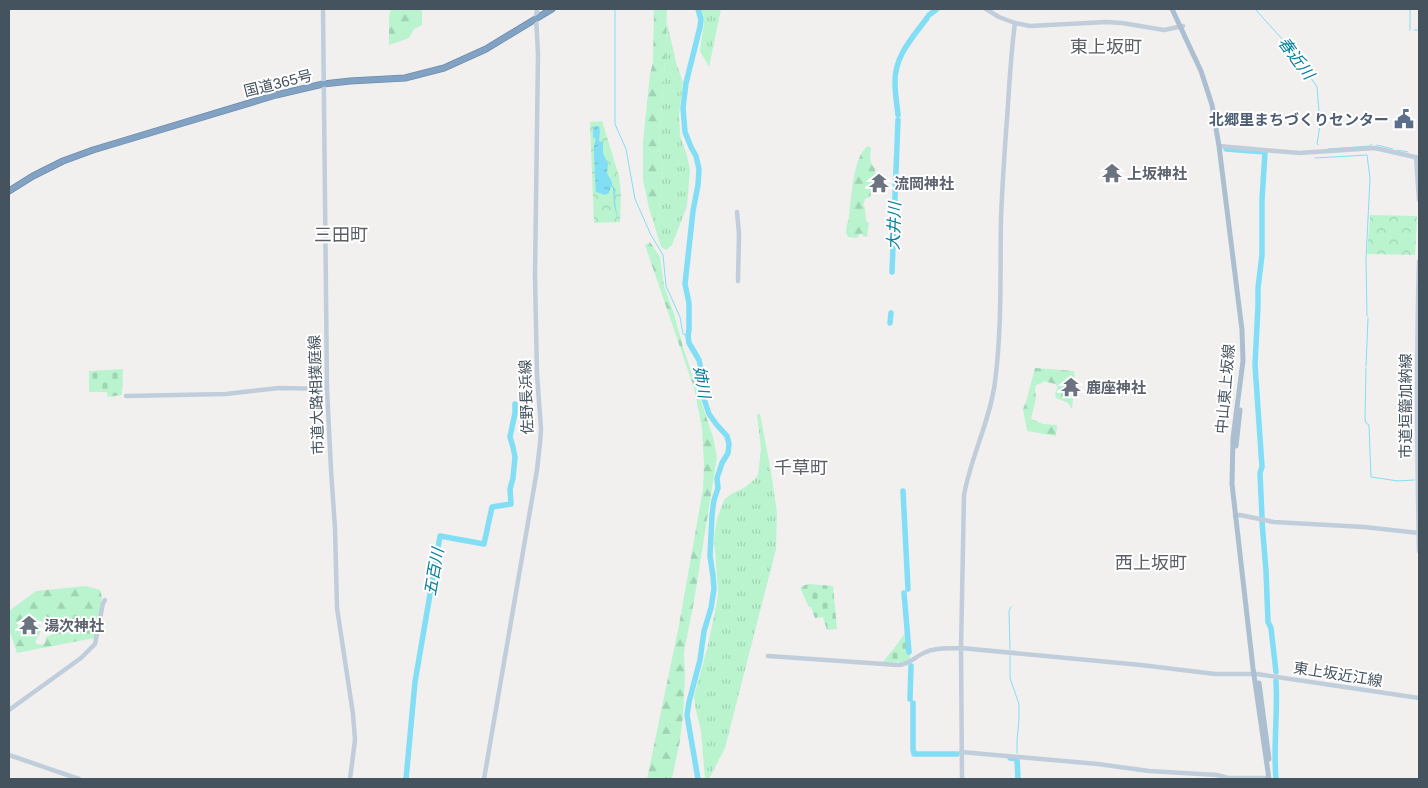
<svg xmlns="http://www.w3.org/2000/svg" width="1428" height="788" viewBox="0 0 1428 788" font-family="Helvetica,'Noto Sans JP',sans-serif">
<defs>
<pattern id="grass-tufts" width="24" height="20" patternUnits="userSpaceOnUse" patternTransform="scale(1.25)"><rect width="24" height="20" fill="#b9f4cf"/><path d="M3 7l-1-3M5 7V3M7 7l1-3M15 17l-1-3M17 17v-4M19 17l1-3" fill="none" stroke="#a0d3b4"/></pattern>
<pattern id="forest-firs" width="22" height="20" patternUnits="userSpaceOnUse" patternTransform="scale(1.25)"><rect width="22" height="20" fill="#b9f4cf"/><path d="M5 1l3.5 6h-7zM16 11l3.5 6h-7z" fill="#a0d3b4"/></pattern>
<pattern id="cemetery-stones" width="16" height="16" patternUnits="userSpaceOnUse" patternTransform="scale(1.25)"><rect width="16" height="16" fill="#b9f4cf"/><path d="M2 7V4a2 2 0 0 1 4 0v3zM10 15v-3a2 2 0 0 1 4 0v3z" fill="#a0d3b4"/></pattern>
<pattern id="park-crowns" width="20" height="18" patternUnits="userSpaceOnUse" patternTransform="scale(1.25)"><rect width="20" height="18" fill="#b9f4cf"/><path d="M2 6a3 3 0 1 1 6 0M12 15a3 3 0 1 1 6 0" fill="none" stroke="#a0d3b4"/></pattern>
<pattern id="water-ripples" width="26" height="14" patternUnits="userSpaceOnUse" patternTransform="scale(1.25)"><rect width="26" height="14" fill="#82def5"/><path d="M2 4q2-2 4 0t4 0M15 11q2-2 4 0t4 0" fill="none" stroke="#6cb7ca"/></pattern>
</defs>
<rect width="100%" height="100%" fill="#f2efef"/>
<!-- grass -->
<g fill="url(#grass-tufts)">
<polygon points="701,9 721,9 709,67 700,51 704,22"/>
<polygon points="667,23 677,66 683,82 679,115 680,135 687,156 690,170 687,206 672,245 666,250 661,247 649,208 658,219 663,171 659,146 666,46"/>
<polygon points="757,414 760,414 771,472 777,512 776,549 725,748 709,779 705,779 701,731 695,706 694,696 707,649 717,602 718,591 714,538 717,519 724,500 731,494 744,488 755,479 758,475 761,449"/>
</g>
<!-- forest -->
<g fill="url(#forest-firs)" fill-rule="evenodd">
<polygon points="391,9 422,9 422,25 414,29 409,38 389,45 389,16"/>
<polygon points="654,9 667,9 666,46 659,146 663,171 658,220 649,208 643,180 643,141 650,74 653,62"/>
<path d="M 868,146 L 871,148 C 870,157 869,162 875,169 L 876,182 L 870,197 L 865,199 L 863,205 L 865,208 L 866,221 L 869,223 L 867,237 L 863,236 L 861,233 L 857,238 L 848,237 C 847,234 846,234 846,230 C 846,226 848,222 849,218 C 851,201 853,155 868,146 Z"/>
<polygon points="650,242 660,257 664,286 674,314 683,347 713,437 717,457 694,601 684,652 685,678 683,715 680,740 672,779 647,779 679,625 703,489 704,464 702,428 694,388 645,245"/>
<polygon points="1035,368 1074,371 1075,380 1066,381 1066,390 1074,392 1072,408 1071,408 1068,403 1056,398 1055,394 1058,387 1055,384 1043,381 1042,383 1036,385 1035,390 1036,398 1031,419 1043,424 1057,425 1056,436 1027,431 1023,409 1026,402"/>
<path d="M 86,586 L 100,590 L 102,597 L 94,638 L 17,653 L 9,629 L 9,611 L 36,591 ZM 33,619 L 48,623 L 53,630 L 51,635 L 46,637 L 45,643 L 41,645 L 37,644 L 35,642 L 41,631 L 40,625 L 19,630 L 18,623 Z"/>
</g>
<!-- cemetery -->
<g fill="url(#cemetery-stones)">
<polygon points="123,369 122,395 108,397 107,392 89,392 89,371"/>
<polygon points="809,584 833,586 837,629 827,630 823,617 815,618 811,607 809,607 800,588 805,585"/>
<path d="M 905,633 L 906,633 C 907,641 909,649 910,657 L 908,661 L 902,662 L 883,662 L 898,643 Z"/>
</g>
<!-- park -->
<g fill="url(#park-crowns)">
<polygon points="602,121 619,176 621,194 620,222 594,223 590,122"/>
<polygon points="1370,215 1417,216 1415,255 1367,254"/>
</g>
<!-- water -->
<path fill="url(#water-ripples)" d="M 595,126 L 599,126 L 600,131 L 599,141 L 603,142 L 603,153 L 608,164 L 607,173 L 612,182 L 612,185 L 616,190 C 613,196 617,213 618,221 L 614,205 L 613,188 L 611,186 L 609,193 L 605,195 L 596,192 C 595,187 596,184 595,179 C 595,170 594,160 594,151 C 593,146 595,143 596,139 L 593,137 L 593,130 Z"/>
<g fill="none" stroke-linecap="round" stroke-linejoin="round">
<!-- stream -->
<g stroke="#82def5" stroke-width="1">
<polyline points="615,9 615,124 626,149 635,199 651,235 663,255 666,286 680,317 683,334 688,336"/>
<polyline points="1255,9 1293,51 1317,87 1320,125 1317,144 1318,145"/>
<polyline points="1410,9 1410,30"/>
<polyline points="1414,30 1419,30"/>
<polyline points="1377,145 1393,149"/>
<polyline points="1328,149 1370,146 1372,144"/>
<polyline points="1397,150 1408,152"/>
<polyline points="1315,158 1367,155 1370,178 1366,259 1367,316"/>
<polyline points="1366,366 1368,318"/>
<polyline points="1366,368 1365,419 1366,423 1369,425 1371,477 1398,481 1414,480"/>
<polyline points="1010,649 1009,611 1011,607"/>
<polyline points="1010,656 1010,678 1019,704 1019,720 1017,740 1017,753"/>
</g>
<!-- river -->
<g stroke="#82def5" stroke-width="5.5">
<polyline points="929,15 937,9"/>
<path d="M 898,115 C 897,104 895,94 895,83 C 894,57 912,38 927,18"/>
<polyline points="1226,149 1265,152 1262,200 1262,255 1258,288 1258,303"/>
<polyline points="892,272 898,120"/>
<polyline points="1258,306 1255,365 1262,467 1260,473 1262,517"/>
<polyline points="890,323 891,313"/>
<polyline points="903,491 908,589"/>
<polyline points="1262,522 1266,571 1268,622 1271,628 1276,672"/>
<polyline points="904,593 909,652"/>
<path d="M 1276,681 C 1278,714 1273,746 1276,779"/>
<polyline points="910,699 911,666"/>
<polyline points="913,703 913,750 914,752"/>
<polyline points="914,754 957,754"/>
<polyline points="1010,758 1017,759 1018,779"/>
<polyline points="406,779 415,682 440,536 484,544 492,507 511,504 510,489 513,478 515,457 513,447 510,437 515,413 515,404"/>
<polyline points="698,779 687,715 689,702 700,660 704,631 711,608 714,589 713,576 710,556 712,515 714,500 718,488 717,478 722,463 728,453 729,444 727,436 717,425 709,414 702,393 702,373 699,360 689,343 688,336 689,329 689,303 685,284 693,211 698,185 699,169 696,156 691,147 685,132 683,108 686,83 700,27 701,20 698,9"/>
</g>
<defs>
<polyline id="highway" points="9,191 33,176 63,161 93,150 276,95 323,84 350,81 405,78 444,68 486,49 552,9"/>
</defs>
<!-- highway casing -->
<use href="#highway" stroke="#6d8daf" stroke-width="7"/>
<!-- secondary -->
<g stroke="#c0cdda" stroke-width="4.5">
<polyline points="323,9 327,389 331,470 335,528 337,608 353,714 355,740 350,779"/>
<polyline points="986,9 999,17 1015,23 1030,26 1106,22 1122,23 1164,30 1183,26"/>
<polyline points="1219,146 1299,153 1375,148 1419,158"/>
<polyline points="1416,157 1419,200"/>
<polyline points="737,212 739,234 738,281"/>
<path d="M 1419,261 C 1416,358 1417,454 1419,551"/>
<polyline points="126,396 226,394 279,388 327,389"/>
<polyline points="1235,516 1240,515 1274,522 1364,527 1419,533"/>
<path d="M 768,656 L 898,665 C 911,664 915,656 926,652 C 937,647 950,649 961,648 L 1141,665 L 1215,674 L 1257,674 L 1419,698"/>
<polyline points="9,710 81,658 95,644 103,603 105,600"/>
<polyline points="961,752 1098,764 1149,771 1217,775 1228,778 1269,778"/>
<polyline points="9,755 79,779"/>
<polyline points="484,779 537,470 540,443 541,429 537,374 535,276 538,54 536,17 537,9"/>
<path d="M 962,779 L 961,648 L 964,495 C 971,456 990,421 995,382 C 1002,328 1000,274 1001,219 C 1002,190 1004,161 1006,132 C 1009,96 1010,59 1015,23"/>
</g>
<!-- primary -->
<g stroke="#acbfd1" stroke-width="5">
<polyline points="1172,9 1201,71 1212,105 1219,146 1242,330 1243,361 1233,438 1232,484 1253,668 1269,779"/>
<polyline points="1236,446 1240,410"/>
<polyline points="1259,683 1269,759"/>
</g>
<!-- highway -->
<use href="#highway" stroke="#82a2c3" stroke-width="5.5"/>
</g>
<!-- icons -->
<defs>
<symbol id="civic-bare" viewBox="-9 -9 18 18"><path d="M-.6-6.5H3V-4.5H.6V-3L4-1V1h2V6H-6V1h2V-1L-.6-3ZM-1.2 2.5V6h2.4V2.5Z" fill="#5c6f8a" stroke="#fff" stroke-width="2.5" paint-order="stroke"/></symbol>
<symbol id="temple-bare" viewBox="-9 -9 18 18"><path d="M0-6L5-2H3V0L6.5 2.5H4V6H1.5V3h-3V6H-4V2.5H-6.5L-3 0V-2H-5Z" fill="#6b7280" stroke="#fff" stroke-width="2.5" paint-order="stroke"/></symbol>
</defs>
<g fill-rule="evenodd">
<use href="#civic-bare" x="1390" y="105" width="28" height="28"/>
<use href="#temple-bare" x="1098" y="159" width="28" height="28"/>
<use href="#temple-bare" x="865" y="169" width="28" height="28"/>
<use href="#temple-bare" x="1057" y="373" width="28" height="28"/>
<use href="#temple-bare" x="15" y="611" width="28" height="28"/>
</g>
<g text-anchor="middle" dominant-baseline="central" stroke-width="4" stroke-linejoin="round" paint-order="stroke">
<!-- street labels -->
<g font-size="15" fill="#45535f" stroke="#fff">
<text transform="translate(278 83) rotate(-14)">国道365号</text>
<text transform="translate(1225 389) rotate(-85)">中山東上坂線</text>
<text transform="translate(316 395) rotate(-92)">市道大路相撲庭線</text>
<text transform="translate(526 397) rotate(-92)">佐野長浜線</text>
<text transform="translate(1405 406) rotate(-90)">市道垣籠加納線</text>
<text transform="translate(1338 674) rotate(9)">東上坂近江線</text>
</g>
<!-- service labels -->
<g font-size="15" font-weight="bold" fill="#4e5e75" stroke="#fff" text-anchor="end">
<text x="1389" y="119">北郷里まちづくりセンター</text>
</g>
<!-- worship labels -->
<g font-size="15" font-weight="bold" fill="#5b616d" stroke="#fff" text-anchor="start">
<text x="1127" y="173">上坂神社</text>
<text x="894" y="183">流岡神社</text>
<text x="1086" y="387">鹿座神社</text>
<text x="44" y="625">湯次神社</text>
</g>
<!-- water labels -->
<g font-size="16" font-style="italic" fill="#037f9e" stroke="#fff">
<text transform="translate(1296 58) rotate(53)">春近川</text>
<text transform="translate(894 226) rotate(-88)">大井川</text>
<text transform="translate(702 382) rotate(80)">姉川</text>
<text transform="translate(434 572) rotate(-80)">五百川</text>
</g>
<!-- quarter labels -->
<g font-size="18" fill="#5b5f65" stroke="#fff">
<text x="1106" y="47">東上坂町</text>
<text x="341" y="235">三田町</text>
<text x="801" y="468">千草町</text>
<text x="1151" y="563">西上坂町</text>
</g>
</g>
<!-- border -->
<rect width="1428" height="788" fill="none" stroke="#45535f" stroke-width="20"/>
</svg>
